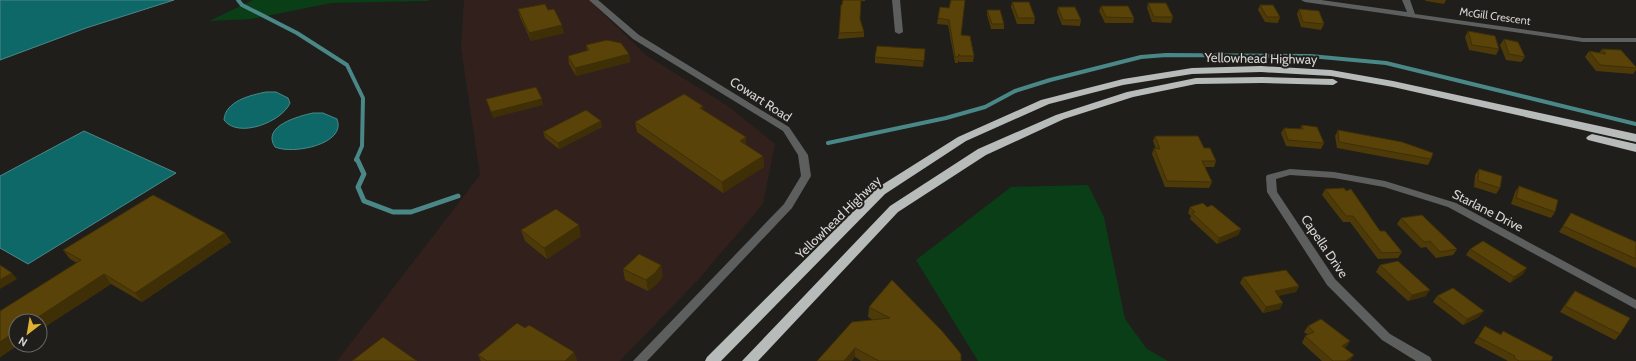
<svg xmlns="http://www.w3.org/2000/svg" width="1636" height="361" viewBox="0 0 1636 361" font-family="Cabin,sans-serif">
<rect width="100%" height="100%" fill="#1f1e1b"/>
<!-- commercial -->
<polygon fill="#32201c" points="464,0 589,0 646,55 728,106 775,144 763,204 697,281 620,361 337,361 480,175 461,48"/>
<!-- green -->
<g fill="#0a3e16">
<polygon points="253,0 429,0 428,1 331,3 251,19 209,21"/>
<polygon points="1088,185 1104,217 1125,319 1147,349 1168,361 978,361 916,260 1011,187"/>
</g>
<!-- water -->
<g fill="#0f6868" stroke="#4a8888">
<polygon points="0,0 174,0 86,28 0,60"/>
<path d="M 266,92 L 276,92 L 288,98 L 290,103 C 282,122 238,139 224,120 C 225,101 251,95 266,92 Z"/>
<path d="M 313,113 L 323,113 L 337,119 C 347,144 293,155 275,147 C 261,126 299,116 313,113 Z"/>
<polygon points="84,131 176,173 28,264 0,248 0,176"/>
</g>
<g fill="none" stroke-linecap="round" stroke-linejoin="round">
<!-- stream-far1 -->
<g stroke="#4a8888" stroke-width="4">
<polyline points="238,0 242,5 297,33 347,65 363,98 362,146 356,160"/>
<polyline points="828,143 946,118 985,107 1015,91 1050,80 1141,57 1166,55 1310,56 1386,63 1636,124"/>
</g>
<!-- stream -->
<polyline stroke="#4a8888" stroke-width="5" points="357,159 364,174 358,187 364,201 393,212 411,212 458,196"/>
<!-- minor -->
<g fill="#5d5f5e" fill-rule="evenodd">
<polygon points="589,0 598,0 639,35 789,127 808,155 811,176 792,208 647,361 633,361 784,204 801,176 798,155 783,131 633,39"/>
<polygon points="892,0 900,0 903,32 899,34 895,32"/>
<polygon points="1301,0 1321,0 1407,12 1402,0 1410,0 1415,14 1583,38 1636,38 1636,42 1583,42 1305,2"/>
<polygon points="1290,169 1334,172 1385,181 1456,203 1636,300 1636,309 1448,207 1384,187 1334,178 1290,175 1276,179 1277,192 1335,279 1390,334 1430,357 1432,361 1416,361 1382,340 1327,285 1267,192 1266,177 1267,175"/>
</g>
<!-- highway -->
<g fill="#b7bbba" fill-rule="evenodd">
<polygon points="1261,66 1331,70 1393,81 1636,134 1636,142 1393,87 1331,76 1261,72 1192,74 1123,85 1049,104 966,141 885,194 721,361 705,361 707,357 877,188 958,137 1041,100 1123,79 1192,68"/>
<polygon points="1262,77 1333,79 1338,82 1333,85 1262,83 1196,84 1133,97 1064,119 986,155 898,212 758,361 742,361 890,206 978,149 1056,115 1127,92 1196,78"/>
<polygon points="1592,134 1636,144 1636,152 1588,140 1586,138 1588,136"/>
</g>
</g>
<!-- wall -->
<g fill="#4d3a08">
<polygon points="843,0 865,0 865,1 861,1 860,19 864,32 864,37 838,39 839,33"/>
<polygon points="1425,0 1446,0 1444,4 1426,1"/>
<polygon points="1012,2 1035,18 1034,24 1017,24 1011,7"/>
<polygon points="1148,3 1173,17 1171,23 1152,22 1147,8"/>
<polygon points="1260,5 1280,17 1278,23 1265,22 1258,10"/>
<polygon points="1101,6 1134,18 1133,23 1105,23 1099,11"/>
<polygon points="940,7 961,35 974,56 973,62 959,62 958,60 958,63 955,63 948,25 937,24"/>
<polygon points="1058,7 1081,20 1080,26 1062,25 1057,12"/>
<polygon points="518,9 548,10 564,33 531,41 520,17"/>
<polygon points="1299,9 1324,24 1321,30 1301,27 1297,14"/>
<polygon points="987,10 1004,24 1004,29 991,29 987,15"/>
<polygon points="1468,31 1499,49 1496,55 1469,50 1465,37"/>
<polygon points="1504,39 1525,57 1521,62 1506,60 1500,45"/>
<polygon points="586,45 629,54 630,62 576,76 569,64 568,56 587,51"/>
<polygon points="925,49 923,67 875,63 875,57"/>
<polygon points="1602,49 1636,67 1636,70 1633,74 1596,71 1585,57 1589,51 1599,53"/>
<polygon points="704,111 746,145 763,156 764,167 723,193 637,132 635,122"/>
<polygon points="1302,125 1324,143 1321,149 1286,146 1281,133 1284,128 1300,129"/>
<polygon points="602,127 559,149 545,138 543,132"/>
<polygon points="1338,130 1431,159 1428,165 1337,148 1335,136"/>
<polygon points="1155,136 1204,148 1216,161 1214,167 1205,167 1212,182 1209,188 1165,187 1152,154 1154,148 1156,149 1153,141"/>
<polygon points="1479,169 1500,188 1496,194 1474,187 1475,175"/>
<polygon points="1519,186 1555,212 1551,218 1511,204 1515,192"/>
<polygon points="1325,189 1346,191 1380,231 1402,252 1398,258 1378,259 1350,222 1343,222 1322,195"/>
<polygon points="1190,207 1207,207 1241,229 1238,235 1217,244 1190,219 1191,216 1188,213"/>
<polygon points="1571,213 1636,242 1636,268 1559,232"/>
<polygon points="1401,218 1457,249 1453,255 1436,258 1426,247 1421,248 1397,224"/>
<polygon points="521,230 581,236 547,259 525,241"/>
<polygon points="225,233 231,242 142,302 111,284 40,330 40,321 16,345 18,345 0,357 0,311 77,263 70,259 63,250"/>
<polygon points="1470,249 1523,274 1510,283 1466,255"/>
<polygon points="1380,265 1426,296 1408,301 1376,272"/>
<polygon points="623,269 663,276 657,284 648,291 625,280"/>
<polygon points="1243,277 1299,286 1296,292 1278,296 1280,309 1263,313 1240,283"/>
<polygon points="892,280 961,361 861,361 855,357 817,361 873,320 868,317 869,307"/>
<polygon points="1575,291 1620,334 1615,340 1560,312 1570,297"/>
<polygon points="1437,296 1479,317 1463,325 1433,302"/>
<polygon points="1308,326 1350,341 1346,347 1344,348 1350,361 1322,361 1302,343 1305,336 1308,335 1304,332"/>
<polygon points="1485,326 1501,334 1503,331 1551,361 1508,361 1474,343"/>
<polygon points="525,328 574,352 577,361 481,361 478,355"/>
</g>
<!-- shaded-wall -->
<g fill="#3e2f06">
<polygon points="562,25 564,33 531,41 529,33"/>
<polygon points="629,54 630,62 576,76 575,68"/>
<polygon points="542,99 543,105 493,118 491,112"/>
<polygon points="703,106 704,116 700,108"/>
<polygon points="601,121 602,127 559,149 558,143"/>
<polygon points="746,137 746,148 740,141"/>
<polygon points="763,156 764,167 723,193 722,182"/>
<polygon points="579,225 581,236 547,259 544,248"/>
<polygon points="1241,229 1238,235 1217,244 1219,238"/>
<polygon points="225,233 231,242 142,302 135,293"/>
<polygon points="661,265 663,276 657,284 648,291 646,280"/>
<polygon points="1527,268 1523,274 1510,283 1514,277"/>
<polygon points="12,273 17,279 0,289 0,280"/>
<polygon points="104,274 111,284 40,330 40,321 32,321"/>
<polygon points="1299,286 1296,292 1272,297 1275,291"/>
<polygon points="1430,290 1426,296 1408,301 1412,295"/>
<polygon points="1283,303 1280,309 1263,313 1266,307"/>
<polygon points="1484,311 1479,317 1463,325 1467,319"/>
<polygon points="16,331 16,345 18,345 0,357 0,342"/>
<polygon points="1350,341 1346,347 1338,352 1342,346"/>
<polygon points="855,348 855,357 852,361 844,361"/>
<polygon points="574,352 577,361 565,361"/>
<polygon points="1354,355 1350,361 1346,361"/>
</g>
<!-- building -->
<g fill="#594309" stroke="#3e2f06">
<polygon points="843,0 861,0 860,19 864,32 839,33 841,5 842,5"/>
<polygon points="951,0 965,0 961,35 970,36 974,56 960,56 959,54 958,57 955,57 949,20 938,18 940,7 949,8"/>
<polygon points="1012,2 1029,2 1035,18 1018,18"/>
<polygon points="1148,3 1166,3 1173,17 1154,17"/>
<polygon points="545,4 548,10 554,9 562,25 529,33 518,9"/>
<polygon points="1260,5 1273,5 1280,17 1267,17"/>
<polygon points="1101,6 1128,6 1134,18 1106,17"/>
<polygon points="1058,7 1075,7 1081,20 1063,20"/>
<polygon points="1299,9 1319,11 1324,24 1303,22"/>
<polygon points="987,10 1000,10 1004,24 992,24"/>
<polygon points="1468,31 1495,36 1499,49 1472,45"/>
<polygon points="1504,39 1518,42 1525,57 1509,54"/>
<polygon points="607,40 621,43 629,54 575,68 568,56 589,50 586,45"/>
<polygon points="877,46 925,49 924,61 875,57"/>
<polygon points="1602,49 1621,50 1636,67 1636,68 1600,65 1589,51 1606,54"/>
<polygon points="536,87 542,99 491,112 486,99"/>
<polygon points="684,94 703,106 700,108 746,137 740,141 763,156 722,182 635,122"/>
<polygon points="586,110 601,121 558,143 543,132"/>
<polygon points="1302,125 1317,127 1324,143 1288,140 1284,128 1303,129"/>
<polygon points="1338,130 1402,142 1433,153 1431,159 1339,142"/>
<polygon points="1155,136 1198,136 1204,148 1210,148 1216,161 1202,161 1212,182 1167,181 1154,148 1160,149"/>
<polygon points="1479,169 1502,176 1500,188 1478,181"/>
<polygon points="1519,186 1558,200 1555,212 1516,198"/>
<polygon points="1344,188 1346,191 1351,189 1380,231 1385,231 1402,252 1382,253 1353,216 1346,216 1325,189"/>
<polygon points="153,195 225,233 135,293 104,274 32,321 16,321 16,331 0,342 0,311 81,260 63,250"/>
<polygon points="1203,203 1207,207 1212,205 1241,229 1219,238 1192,213 1195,212 1190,207"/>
<polygon points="556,209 579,225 544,248 521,230"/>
<polygon points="1571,213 1636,242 1636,259 1563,226"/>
<polygon points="1422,215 1457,249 1440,252 1430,241 1424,242 1401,218"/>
<polygon points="1483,241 1527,268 1514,277 1470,249"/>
<polygon points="639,254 661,265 655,273 646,280 623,269"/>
<polygon points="1398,261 1430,290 1412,295 1380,265"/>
<polygon points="0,265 12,273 0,280"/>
<polygon points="1286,270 1299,286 1275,291 1283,303 1266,307 1243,277"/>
<polygon points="892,280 942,331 961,354 961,361 879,361 855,348 844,361 817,361 852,322 890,318 869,307"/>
<polygon points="1453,288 1484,311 1467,319 1437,296"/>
<polygon points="1575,291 1630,318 1620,334 1565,306"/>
<polygon points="1321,319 1350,341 1342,346 1354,355 1346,361 1333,361 1305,336 1314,332 1308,326"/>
<polygon points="517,323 525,328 529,325 574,352 565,361 487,361 478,355"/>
<polygon points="1485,326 1501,335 1503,331 1553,357 1551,361 1519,361 1514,358 1515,356 1478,337"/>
<polygon points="383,337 417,361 352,361"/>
</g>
<g text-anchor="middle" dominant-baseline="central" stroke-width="4" stroke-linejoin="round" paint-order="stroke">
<!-- far-street labels -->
<g font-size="11" fill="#d5d4d3" stroke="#1f1e1b">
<text transform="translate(1495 16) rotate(8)">McGill Crescent</text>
</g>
<!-- street labels -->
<g font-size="13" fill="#d5d4d3" stroke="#1f1e1b">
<text transform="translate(1261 58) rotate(1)">Yellowhead Highway</text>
<text transform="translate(761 99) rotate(33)">Cowart Road</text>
<text transform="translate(1488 210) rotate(27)">Starlane Drive</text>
<text transform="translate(838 217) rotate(-44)">Yellowhead Highway</text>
<text transform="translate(1325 246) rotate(56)">Capella Drive</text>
</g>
</g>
<!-- north arrow -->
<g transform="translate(28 333) rotate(211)"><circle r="19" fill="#1f1e1b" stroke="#686765"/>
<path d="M0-3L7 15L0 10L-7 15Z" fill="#e0b034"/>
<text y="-6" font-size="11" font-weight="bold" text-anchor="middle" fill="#d5d4d3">N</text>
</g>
</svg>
